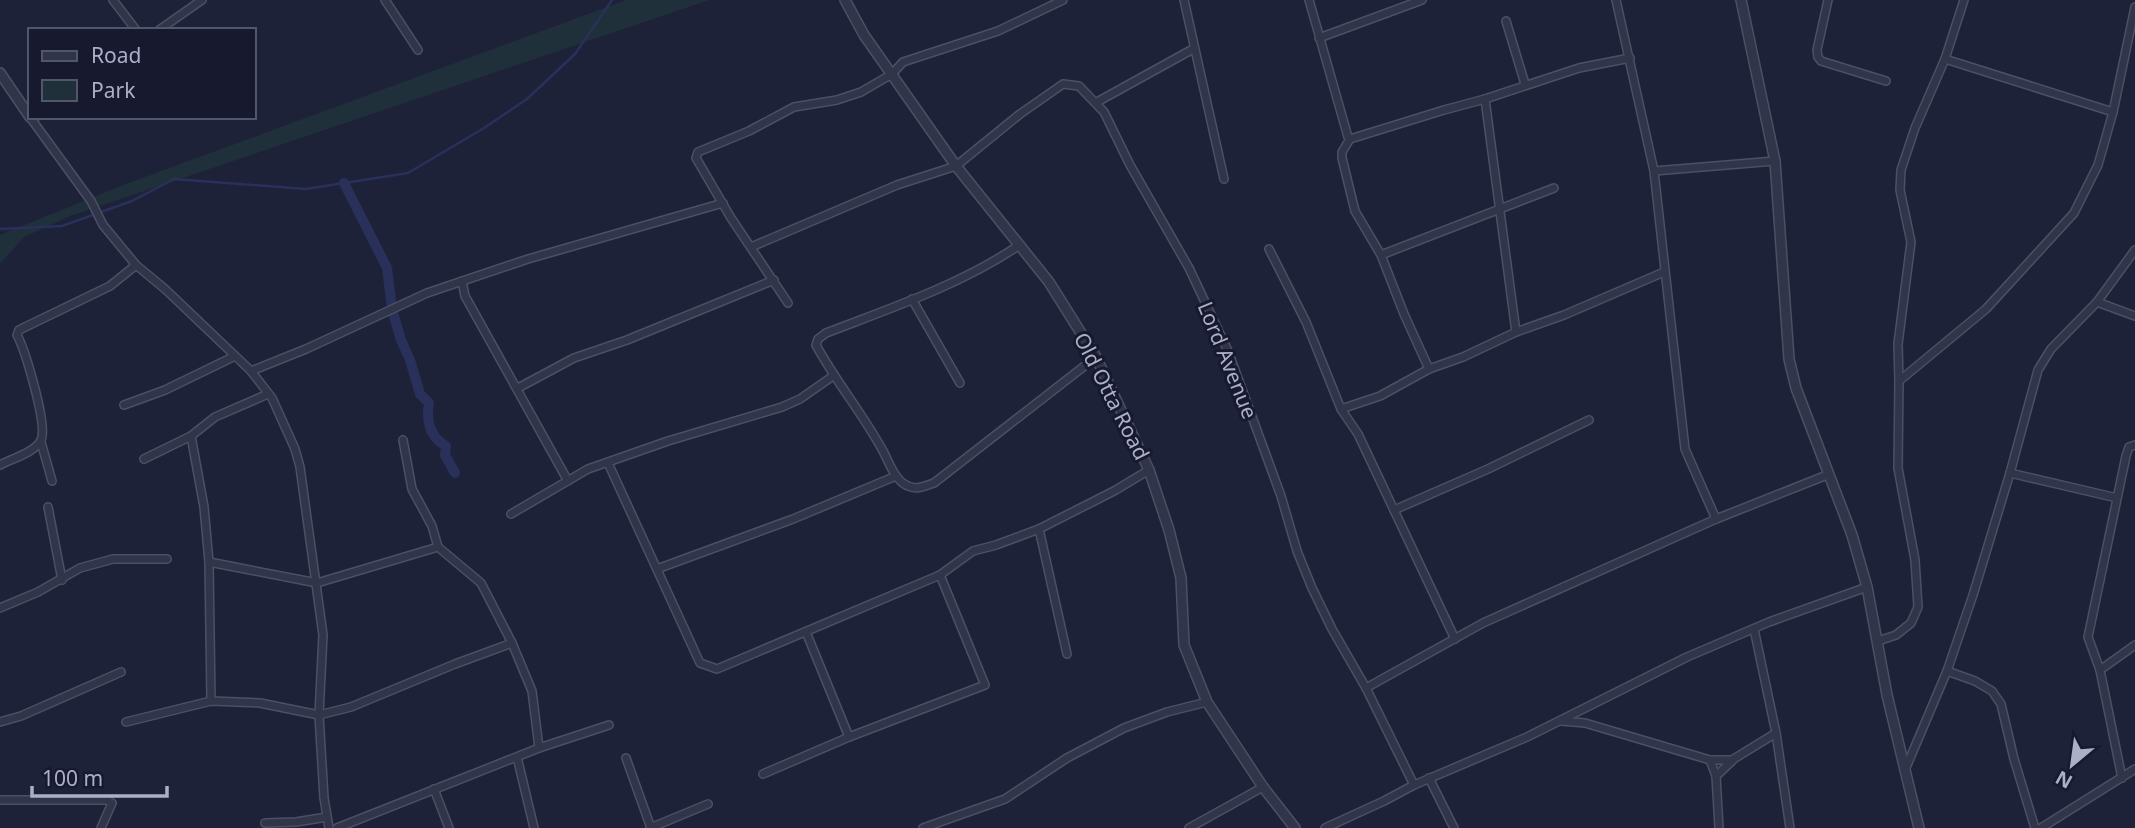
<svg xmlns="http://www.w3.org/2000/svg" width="2135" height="828" viewBox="0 0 2135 828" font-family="'Noto Sans',sans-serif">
<rect width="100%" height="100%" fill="#1e2239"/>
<!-- green -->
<polygon fill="#20303a" points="626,0 709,0 70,216 24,237 0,264 0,235 126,184"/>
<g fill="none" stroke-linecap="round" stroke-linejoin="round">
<!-- stream -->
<polyline stroke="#29305a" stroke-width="2.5" points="0,229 62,226 132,201 174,179 306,189 408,173 484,128 527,99 575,54 612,0"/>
<!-- canal -->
<path stroke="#29305a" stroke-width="10" d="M 344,183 L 387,268 L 392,309 L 401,340 L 410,360 L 420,394 L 429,403 C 426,421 430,437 446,446 L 445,455 L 455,473"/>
<defs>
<g id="minor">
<polyline points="113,0 136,30"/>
<polyline points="385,0 418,50"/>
<polyline points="1184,0 1224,179"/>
<polyline points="1309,0 1348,137 1350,139 1342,152 1342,158 1355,211 1381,255 1404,314 1429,369"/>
<polyline points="1616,0 1654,171 1685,449 1716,519"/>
<polyline points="1828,0 1817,50 1818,57 1821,61 1886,81"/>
<polyline points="1506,21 1525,84"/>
<polyline points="159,30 202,0"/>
<polyline points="1319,38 1422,0"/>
<polyline points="1945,59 1964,0"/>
<polyline points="1485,99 1516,332"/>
<polyline points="1097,102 1193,49"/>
<polyline points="36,117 32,120 91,201 103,225 136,265 165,289 251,371 272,398 295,449 300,467 323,635 319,715 324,798 329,828"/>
<polyline points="1350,139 1444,110 1485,99 1579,68 1630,58"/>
<polyline points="1654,171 1775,161"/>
<path d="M 1018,246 C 960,285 891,308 826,333 L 818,339 L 816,345 C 836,382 863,414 883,451 C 889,462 895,481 908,486 C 917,490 925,486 934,483 L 1096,357"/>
<polyline points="751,247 897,185 956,166 1020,114 1063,84 1079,86 1104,112 1130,165 1189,268 1228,351 1281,496 1297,551 1312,588 1332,629 1366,688 1414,785"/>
<polyline points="1269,249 1306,322 1341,409 1358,434 1455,639"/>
<polyline points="1381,255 1554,188"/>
<polyline points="462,281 465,296 568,481"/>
<polyline points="912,299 960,383"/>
<polyline points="2097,302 2135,316"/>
<polyline points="788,303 731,218 696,158 698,152 749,131 794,107 837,100 861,92 892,74 903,62 998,31 1063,0"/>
<polyline points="251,371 306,349 427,293 528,259 723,203"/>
<polyline points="1899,381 1986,309 2074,213 2098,165 2113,112 2135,7"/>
<polyline points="518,388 574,358 627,340 774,280"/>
<polyline points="124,405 165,390 233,357"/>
<polyline points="1341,409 1380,396 1429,369 1463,357 1516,332 1564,315 1664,272"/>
<polyline points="191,436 204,507 209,562 211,701"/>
<polyline points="403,440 412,489 432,526 438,547 481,583 512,643"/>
<polyline points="41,442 52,481"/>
<polyline points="144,459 191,436 215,417 268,394"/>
<polyline points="608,463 700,663 717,669 940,575 973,551 996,545 1039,529 1114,491 1149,470"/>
<path d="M 0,465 C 11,459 36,452 41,440 C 48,425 25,350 17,335 L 19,330 L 110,286 L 136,265"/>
<polyline points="2010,473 2117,498"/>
<polyline points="48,507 62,580"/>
<polyline points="1394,510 1488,469 1589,420"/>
<polyline points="511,514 588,469 668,441 782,407 800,399 833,376"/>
<polyline points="1039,529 1067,654"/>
<polyline points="209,562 317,583 438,547"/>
<polyline points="657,569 793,519 896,476"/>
<polyline points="0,608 38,592 80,568 113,559 167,559"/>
<polyline points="1754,629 1776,733 1790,828"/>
<polyline points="806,632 849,737"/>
<polyline points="1878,641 1896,635 1911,623 1918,607 1915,560 1898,468 1899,381 1898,344 1911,242 1900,190 1901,170 1915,128 1945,59 2113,112"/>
<polyline points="2100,670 2135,645"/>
<polyline points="1947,671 1975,681 1992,691 2001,704 2014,759 2035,828"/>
<polyline points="1366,688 1483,623 1716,519 1827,475"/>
<polyline points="1561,721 1585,723 1710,760 1716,776 1719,828"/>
<polyline points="0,722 21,716 121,672"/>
<polyline points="126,722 211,701 260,703 319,715 351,707 455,664 512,643 532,691 539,748"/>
<polyline points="517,757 534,828"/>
<polyline points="626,758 651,828"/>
<polyline points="1710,760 1732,760 1776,733"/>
<polyline points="1905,770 1947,671 1973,595 2010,473 2038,370 2051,349 2097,302 2135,250"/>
<polyline points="763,774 849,737 985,685 940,575"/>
<polyline points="1716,776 1732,761"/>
<polyline points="1429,778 1454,828"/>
<polyline points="2122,778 2100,670 2088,637 2126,456 2129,447 2135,445"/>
<polyline points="434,789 449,828"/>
<polyline points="0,800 107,800 112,803 101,828"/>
<polyline points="265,823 296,822 327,817"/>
<polyline points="337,828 539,748 609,725"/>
<polyline points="650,828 708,804"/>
<polyline points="923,828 1005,799 1067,758 1124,728 1167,712 1207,702"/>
<polyline points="1189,828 1263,787"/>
<polyline points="1325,828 1384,801 1414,785 1527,737 1687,657 1769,622 1867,587"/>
<polyline points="2041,828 2135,769"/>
</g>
<g id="tertiary">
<polyline points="845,0 864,35 956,166 1049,282 1096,357 1149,470 1169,530 1181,578 1184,645 1207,702 1263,787 1295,828"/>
<polyline points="1741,0 1775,161 1789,359 1796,388 1852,535 1867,587 1887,695 1919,828"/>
<polyline points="0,73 30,117"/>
</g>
</defs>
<!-- minor casing -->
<use href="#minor" stroke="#4c4f65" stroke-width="10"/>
<!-- tertiary casing -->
<use href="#tertiary" stroke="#4c4f65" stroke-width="12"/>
<!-- minor -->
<use href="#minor" stroke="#313549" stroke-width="7"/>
<!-- tertiary -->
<use href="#tertiary" stroke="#313549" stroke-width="9"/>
</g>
<g text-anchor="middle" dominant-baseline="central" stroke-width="6" stroke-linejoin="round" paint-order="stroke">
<!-- street labels -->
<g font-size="21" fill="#abafc7" stroke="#171a2e">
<text transform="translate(1228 360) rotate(68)">Lord Avenue</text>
<text transform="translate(1112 396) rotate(63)">Old Otta Road</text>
</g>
</g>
<!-- legend -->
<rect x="28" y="28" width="228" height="91" fill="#171a2e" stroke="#52566b" stroke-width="2"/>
<rect x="42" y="51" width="35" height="10" fill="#313549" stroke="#52566b" stroke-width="2"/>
<text x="91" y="63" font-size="21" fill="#abafc7">Road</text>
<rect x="42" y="80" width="35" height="21" fill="#20303a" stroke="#52566b" stroke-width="2"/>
<text x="91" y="98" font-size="21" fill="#abafc7">Park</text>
<!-- north arrow -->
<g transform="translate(2072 765) rotate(209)" stroke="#171a2e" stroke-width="5" paint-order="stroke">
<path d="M0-5L12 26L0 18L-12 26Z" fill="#abafc7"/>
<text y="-10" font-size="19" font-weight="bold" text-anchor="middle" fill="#abafc7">N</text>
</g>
<!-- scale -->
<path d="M32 786v10h135v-10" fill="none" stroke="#abafc7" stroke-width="3.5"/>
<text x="42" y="786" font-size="21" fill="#abafc7" stroke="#171a2e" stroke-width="5" paint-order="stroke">100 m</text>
</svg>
